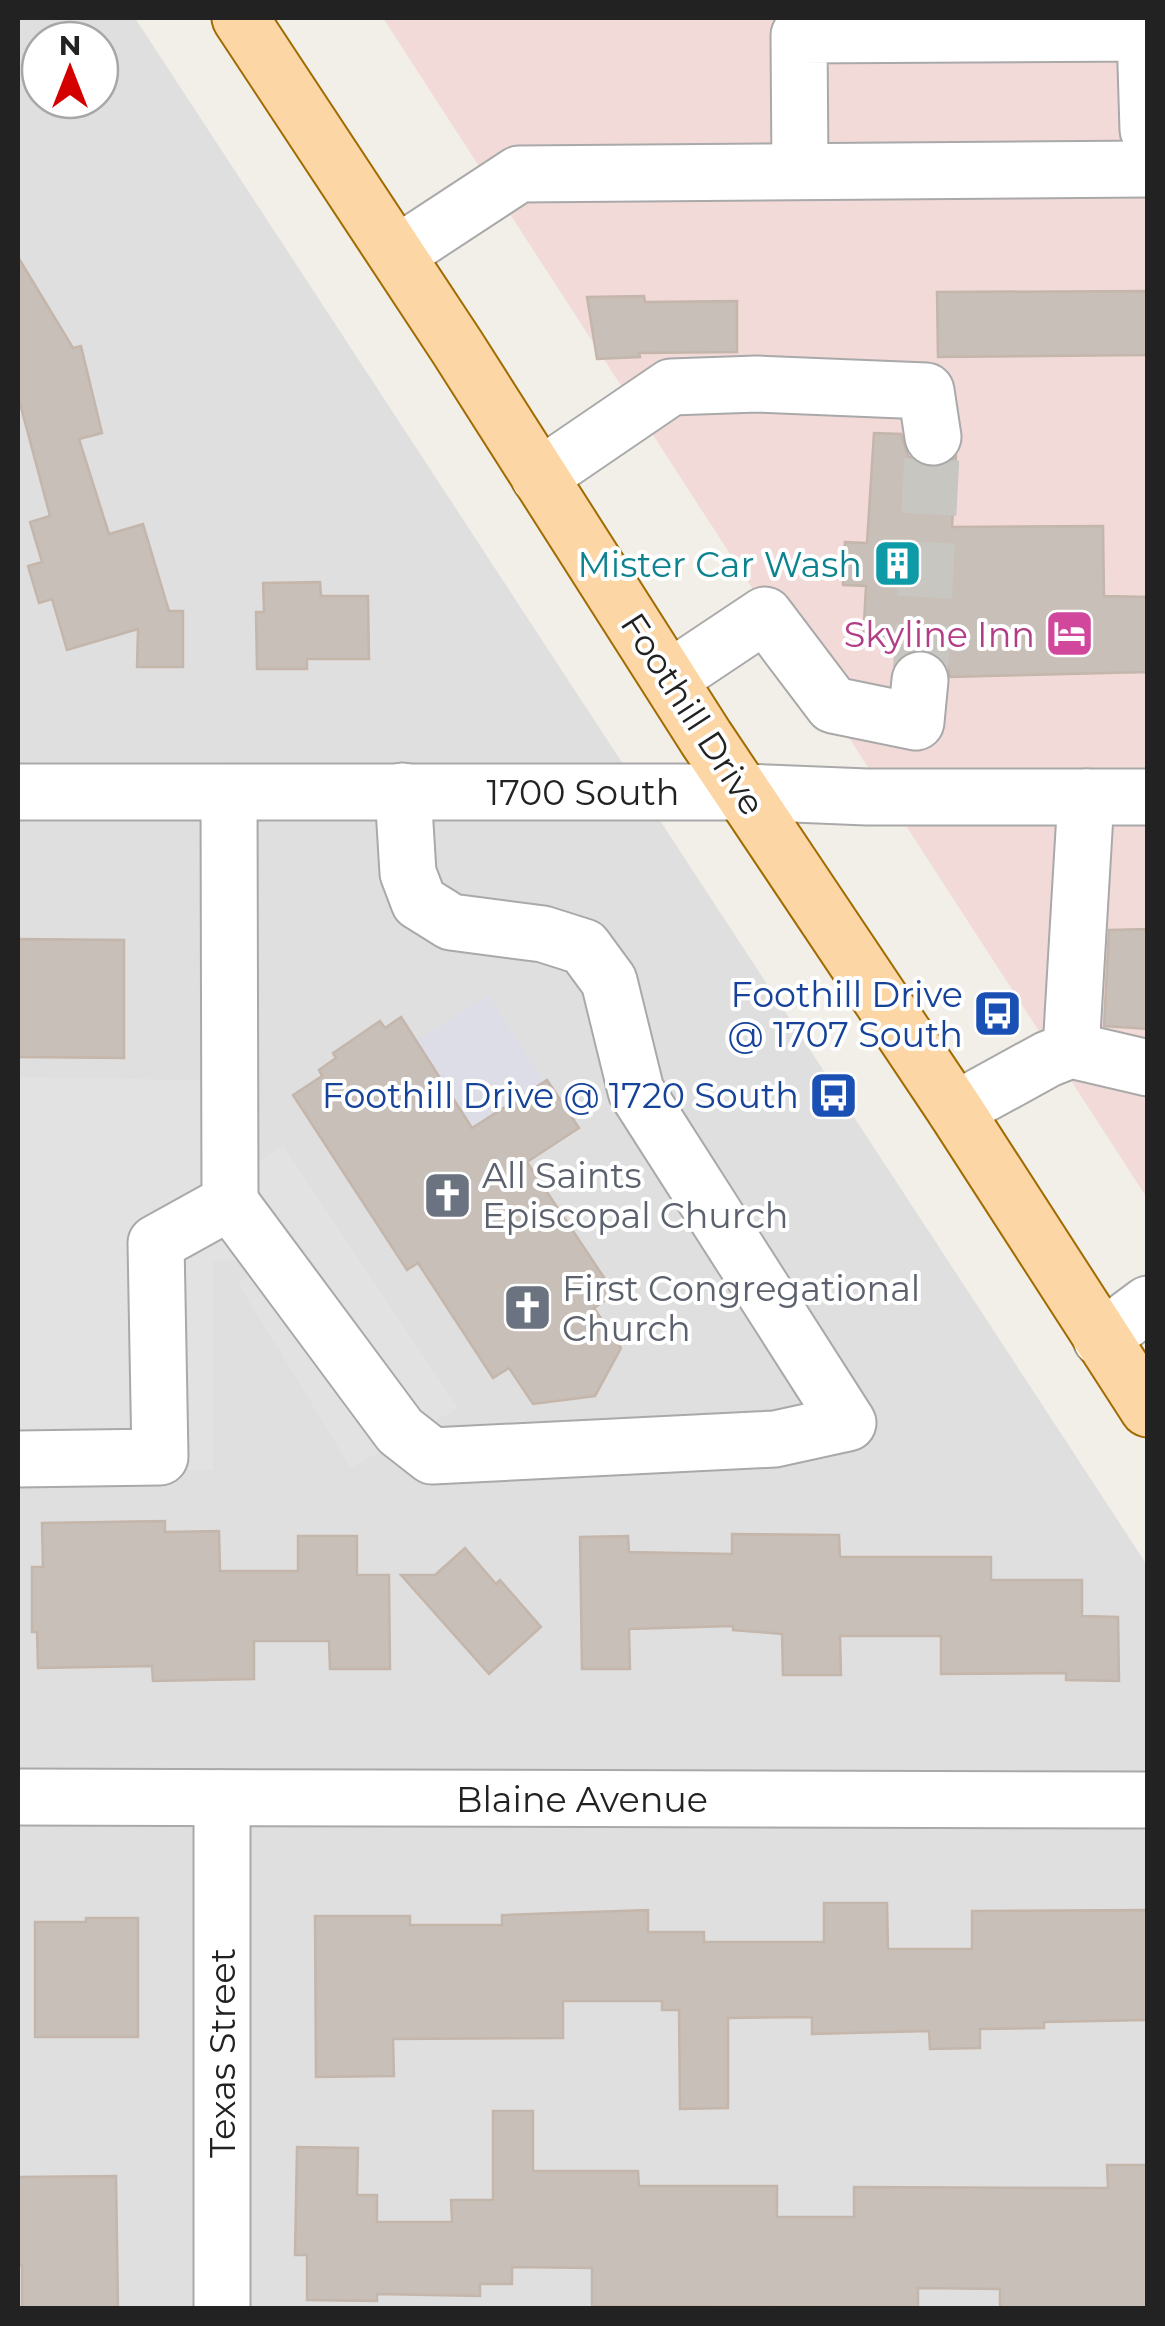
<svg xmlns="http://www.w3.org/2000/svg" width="1165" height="2326" viewBox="0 0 1165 2326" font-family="Montserrat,sans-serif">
<rect width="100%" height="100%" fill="#f2efe9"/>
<!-- residential -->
<path fill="#e0dfdf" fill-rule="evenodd" d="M 18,18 L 135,18 L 1147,1565 L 1147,2308 L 18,2308 ZM 40,40 L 100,40 L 100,100 L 40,100 Z"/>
<!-- commercial -->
<polygon fill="#f2dad9" points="383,18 1147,18 1147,1198"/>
<!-- parking -->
<polygon fill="#e2e2e2" points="20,1077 253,1081 254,1164 283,1146 458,1408 351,1468 238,1283 261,1268 256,1260 213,1261 213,1470 18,1471"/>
<!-- plaza -->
<polygon fill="#dddde8" points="488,995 544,1082 472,1128 416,1041"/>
<!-- building -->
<g fill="#c7bfb8" stroke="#c4b6ab" stroke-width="2.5">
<polygon points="18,257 73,348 81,346 102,433 79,439 109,534 143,524 169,611 183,611 183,667 137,667 138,629 67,650 52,599 39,603 28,566 42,562 30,522 50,516 18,396"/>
<polygon points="1148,291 1148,355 938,357 937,292"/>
<polygon points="644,296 645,302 737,301 737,352 639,353 640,357 597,359 587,297"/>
<polygon points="874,433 901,434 908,456 923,466 939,468 956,457 952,527 1103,526 1104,596 1148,597 1148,672 950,677 948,666 937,654 922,649 901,656 902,644 863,642 866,586 843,585 845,542 867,543"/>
<polygon points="320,582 321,596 368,596 369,659 307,659 307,669 257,669 256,612 264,612 263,583"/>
<polygon points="1148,929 1148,1029 1104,1026 1109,930"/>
<polygon points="18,939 124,940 124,1058 18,1057"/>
<polygon points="401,1017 472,1128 547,1080 579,1128 527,1162 615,1294 594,1308 621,1348 595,1396 533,1404 509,1368 493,1378 418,1263 407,1270 293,1095 322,1076 319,1070 336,1058 333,1053 380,1021 385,1028"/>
<polygon points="165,1521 165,1532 219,1531 220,1571 298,1571 298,1536 357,1536 357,1575 389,1575 390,1669 330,1669 329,1641 254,1641 254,1679 153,1681 152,1666 38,1668 37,1632 32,1632 32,1567 43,1567 42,1523"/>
<polygon points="732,1534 839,1535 840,1557 991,1557 991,1580 1082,1580 1082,1616 1118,1617 1119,1681 1066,1680 1066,1673 941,1674 941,1636 840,1636 841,1675 783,1675 782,1634 733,1630 733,1626 629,1629 630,1669 582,1669 580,1537 628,1536 629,1552 732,1554"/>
<polygon points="465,1548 496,1584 500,1580 541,1627 489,1674 401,1575 435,1575"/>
<polygon points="824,1903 887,1903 888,1949 972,1949 972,1911 1148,1910 1148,2020 1044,2022 1044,2028 980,2029 980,2048 930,2049 929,2031 812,2034 812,2017 728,2018 728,2108 680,2109 679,2010 662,2010 662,2001 563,2001 563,2038 393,2039 394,2076 316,2077 315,1916 410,1916 410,1925 502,1925 502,1915 648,1910 648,1932 704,1932 704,1942 824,1942"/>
<polygon points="86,1918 138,1918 138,2037 35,2037 35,1922 86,1922"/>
<polygon points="493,2111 533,2111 533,2171 638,2171 639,2186 777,2186 777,2217 854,2217 854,2187 1108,2188 1107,2165 1148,2165 1148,2308 1000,2308 1000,2289 918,2288 918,2307 592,2306 592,2268 512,2267 512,2284 480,2284 480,2296 377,2294 377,2301 307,2300 307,2255 295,2255 297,2147 358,2148 357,2195 377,2195 377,2222 452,2222 451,2200 493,2200"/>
<polygon points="116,2176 118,2308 22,2308 22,2265 18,2265 18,2177"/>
</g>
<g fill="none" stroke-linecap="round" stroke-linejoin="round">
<!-- minor-tunnel -->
<polyline stroke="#c8c6c1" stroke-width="55" stroke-dasharray="55 28" stroke-linecap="butt" points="920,680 933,437"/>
<defs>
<g id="minor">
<polyline points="800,171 799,35 1145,33 1148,130"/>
<polyline points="397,254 519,174 1148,169"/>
<polyline points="539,477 671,387 757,384 926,391 933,437"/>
<polyline points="669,679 765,615 833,705 916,722 920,680"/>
<polyline points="18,792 743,792 867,797 1148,797"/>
<polyline points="1071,1050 1086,797"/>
<polyline points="955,1110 1048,1059 1071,1050 1148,1068"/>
<polyline points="230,1202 400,1431 432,1456 775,1439 848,1423 636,1091 609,981 584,947 543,934 451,922 419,902 408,873 403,791"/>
<polyline points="1101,1339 1148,1304"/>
<polyline points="18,1459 160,1457 156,1243 230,1202 229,793"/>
<polyline points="18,1797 1148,1800"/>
<polyline points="222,2308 222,1798"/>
</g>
<polyline id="major" points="240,18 457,347 706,738 955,1110 1148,1409"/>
</defs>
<!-- minor casing -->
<use href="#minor" stroke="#a9a9a9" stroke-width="59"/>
<!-- major casing -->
<use href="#major" stroke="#a06b00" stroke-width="59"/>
<!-- minor -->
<use href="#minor" stroke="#fff" stroke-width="55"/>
<!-- major -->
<use href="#major" stroke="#fcd6a4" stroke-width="55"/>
</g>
<!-- icons -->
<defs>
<symbol id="building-square" viewBox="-11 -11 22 22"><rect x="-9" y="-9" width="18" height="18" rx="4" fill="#0f9aa8" stroke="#fff"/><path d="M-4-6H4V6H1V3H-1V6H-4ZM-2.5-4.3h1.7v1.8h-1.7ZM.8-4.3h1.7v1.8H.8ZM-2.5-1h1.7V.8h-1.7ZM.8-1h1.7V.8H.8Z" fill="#fff"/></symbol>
<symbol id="hotel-square" viewBox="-11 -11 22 22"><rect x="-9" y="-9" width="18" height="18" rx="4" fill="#d1479c" stroke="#fff"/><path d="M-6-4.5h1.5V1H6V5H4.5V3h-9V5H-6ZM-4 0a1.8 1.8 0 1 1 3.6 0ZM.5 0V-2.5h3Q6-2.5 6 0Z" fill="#fff"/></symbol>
<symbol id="bus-square" viewBox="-11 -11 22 22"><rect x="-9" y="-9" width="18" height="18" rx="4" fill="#1a4fb4" stroke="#fff"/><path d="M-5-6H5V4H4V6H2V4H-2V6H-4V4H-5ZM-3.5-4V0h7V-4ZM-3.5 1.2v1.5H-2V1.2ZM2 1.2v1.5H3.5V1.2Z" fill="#fff"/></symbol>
<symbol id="church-square" viewBox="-11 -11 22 22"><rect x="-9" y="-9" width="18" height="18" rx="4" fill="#6b7280" stroke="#fff"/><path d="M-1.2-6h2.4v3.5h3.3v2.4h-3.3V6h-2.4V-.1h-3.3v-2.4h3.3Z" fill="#fff"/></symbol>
</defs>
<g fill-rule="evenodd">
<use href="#building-square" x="870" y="536" width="55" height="55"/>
<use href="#hotel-square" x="1042" y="606" width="55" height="55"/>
<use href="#bus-square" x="970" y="986" width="55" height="55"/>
<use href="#bus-square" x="806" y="1068" width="55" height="55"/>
<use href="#church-square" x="420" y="1168" width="55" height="55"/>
<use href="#church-square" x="500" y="1280" width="55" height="55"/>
</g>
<g text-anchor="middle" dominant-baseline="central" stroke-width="8" stroke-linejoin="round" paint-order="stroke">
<!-- culture labels -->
<g font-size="35" fill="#0d838f" stroke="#fff" text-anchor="end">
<text x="862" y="564">Mister Car Wash</text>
</g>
<!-- hotel labels -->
<g font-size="35" fill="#b23c85" stroke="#fff" text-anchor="end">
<text x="1035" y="634">Skyline Inn</text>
</g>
<!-- street labels -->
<g font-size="35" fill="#222" stroke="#fff">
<text transform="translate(693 714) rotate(57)">Foothill Drive</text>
<text x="583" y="792">1700 South</text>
<text x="582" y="1799">Blaine Avenue</text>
<text transform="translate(222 2053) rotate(-90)">Texas Street</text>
</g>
<!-- transit labels -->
<g font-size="35" fill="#164399" stroke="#fff" text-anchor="end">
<text x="963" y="994">Foothill Drive<tspan x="963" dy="40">@ 1707 South</tspan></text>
<text x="799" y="1095">Foothill Drive @ 1720 South</text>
</g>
<!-- worship labels -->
<g font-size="35" fill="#5b616d" stroke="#fff" text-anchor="start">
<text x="482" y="1175">All Saints<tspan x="482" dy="40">Episcopal Church</tspan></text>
<text x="562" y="1288">First Congregational<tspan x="562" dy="40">Church</tspan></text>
</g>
</g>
<!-- border -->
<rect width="1165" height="2326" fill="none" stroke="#222222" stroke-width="40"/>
<!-- north arrow -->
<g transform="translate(70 70)"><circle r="48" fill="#ffffff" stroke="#a7a7a7" stroke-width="2.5"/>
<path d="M0-8L18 38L0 25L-18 38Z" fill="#d40000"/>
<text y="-15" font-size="28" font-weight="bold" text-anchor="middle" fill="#222222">N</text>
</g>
</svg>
